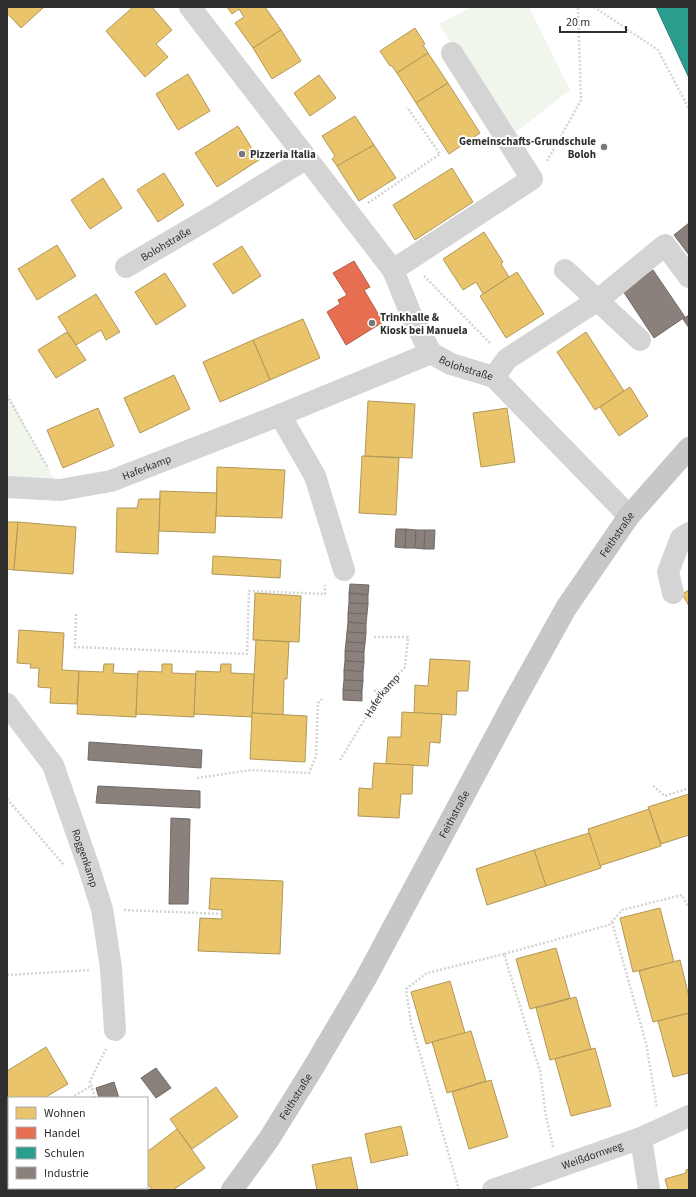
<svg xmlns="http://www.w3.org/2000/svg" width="696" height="1197" viewBox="0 0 696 1197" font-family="'Source Sans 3',sans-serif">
<rect width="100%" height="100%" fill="#fff"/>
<!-- green -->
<g fill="#f0f6ec">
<polygon points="471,7 529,7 570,90 512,135 439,24"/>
<polygon points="7,395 13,403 60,490 7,487"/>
</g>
<!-- homes -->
<g fill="#e9c46a" stroke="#b19758">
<polygon points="7,7 44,7 21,28 7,13"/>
<polygon points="133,7 152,7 172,30 156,44 168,57 145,77 106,31"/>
<polygon points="227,7 265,7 281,30 253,48 235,23 244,17 239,9 232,14"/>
<polygon points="415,28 425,44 423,45 428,53 397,73 391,65 390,66 380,51"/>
<polygon points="281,30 301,61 272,79 253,48"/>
<polygon points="428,53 448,83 416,103 397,73"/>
<polygon points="188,74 210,111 178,130 156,94"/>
<polygon points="319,75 336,98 310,116 294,93"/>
<polygon points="448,83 480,133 449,154 416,103"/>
<polygon points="355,116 374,145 337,166 332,159 335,156 322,136"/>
<polygon points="238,126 259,160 217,187 195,153"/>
<polygon points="374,145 396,178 359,201 337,166"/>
<polygon points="452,168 473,202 415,240 393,205"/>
<polygon points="164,173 184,205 158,222 137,190"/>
<polygon points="103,178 122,208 90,229 71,200"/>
<polygon points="484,232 503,262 501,264 509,277 483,294 476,282 463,290 443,259"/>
<polygon points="57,245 76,276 37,300 18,269"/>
<polygon points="242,246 261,276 233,294 213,264"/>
<polygon points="517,272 544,314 506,338 480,296"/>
<polygon points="165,273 186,306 156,325 135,292"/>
<polygon points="96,294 120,332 106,340 101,330 76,345 58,317"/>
<polygon points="303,319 320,358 270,380 253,340"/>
<polygon points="67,332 86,360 56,378 38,350"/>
<polygon points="586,332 624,391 595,410 557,352"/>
<polygon points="253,340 270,380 220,402 203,362"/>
<polygon points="174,375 190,409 140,433 124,398"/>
<polygon points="630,387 648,416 619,436 600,407"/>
<polygon points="368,401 415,404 412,458 365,456"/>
<polygon points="98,408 114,446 63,468 47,430"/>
<polygon points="507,408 515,462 481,467 473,413"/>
<polygon points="362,456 399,458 396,515 359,513"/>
<polygon points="217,467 285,470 282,518 216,516"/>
<polygon points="160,491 217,493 215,533 159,531"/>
<polygon points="139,499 160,499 158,554 116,552 117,508 137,508"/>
<polygon points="7,522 18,522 14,570 7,569"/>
<polygon points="18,522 76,527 73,574 14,570"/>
<polygon points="213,556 281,560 280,578 212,574"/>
<polygon points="689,590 689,606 682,594"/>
<polygon points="255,593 301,596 299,642 253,640"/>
<polygon points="19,630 64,633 62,670 79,671 77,704 50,703 51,688 38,687 39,668 30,668 31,664 17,663"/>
<polygon points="256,640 289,642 287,679 284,679 283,715 252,713"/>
<polygon points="430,659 470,661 468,691 457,691 456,715 414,713 415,685 428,686"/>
<polygon points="104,664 114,664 113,673 138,674 136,717 77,714 79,671 103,672"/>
<polygon points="162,664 172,664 172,673 196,674 194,717 136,714 138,671 162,672"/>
<polygon points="221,664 231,664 231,673 254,674 252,717 194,714 196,671 220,672"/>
<polygon points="402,712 442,714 440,743 430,742 428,766 386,764 388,737 401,737"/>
<polygon points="252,713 307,716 305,762 250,759"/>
<polygon points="374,763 413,765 412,794 401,794 399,818 358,816 359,788 372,789"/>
<polygon points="689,794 689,835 661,844 648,807"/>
<polygon points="649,809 661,846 599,866 588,829"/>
<polygon points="589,833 601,868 546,886 534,850"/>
<polygon points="534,850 546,886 487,905 476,869"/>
<polygon points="211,878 283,881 280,954 198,951 200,918 222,919 222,910 209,909"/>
<polygon points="660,908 674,962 633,972 620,918"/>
<polygon points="556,948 570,998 530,1009 516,959"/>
<polygon points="680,960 689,997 689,1013 653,1022 639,971"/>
<polygon points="450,981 465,1033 426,1044 411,992"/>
<polygon points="576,997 591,1049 550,1060 536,1008"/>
<polygon points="689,1013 689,1073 673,1077 658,1021"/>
<polygon points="471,1031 486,1081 447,1093 432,1042"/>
<polygon points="46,1047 68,1084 44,1098 9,1098 9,1120 7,1121 7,1071"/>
<polygon points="595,1048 611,1106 571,1116 555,1059"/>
<polygon points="491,1080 508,1137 469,1149 452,1092"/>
<polygon points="216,1087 238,1117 192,1149 170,1119"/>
<polygon points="401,1126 408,1155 371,1163 365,1134"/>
<polygon points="177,1129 205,1168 173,1190 152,1190 147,1182 147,1152"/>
<polygon points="351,1157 358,1190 317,1190 312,1165"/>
<polygon points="689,1169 689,1190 668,1190 665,1179 686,1173 686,1170"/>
</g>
<!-- shops -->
<polygon fill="#e76f51" stroke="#b05c47" points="354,261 370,287 364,290 383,322 346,345 327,312 340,304 338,300 347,295 333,273"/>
<!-- schools -->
<polygon fill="#2a9d8f" stroke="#2c7c72" points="656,7 689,7 689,78"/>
<!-- industry -->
<g fill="#8a817c" stroke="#6f6865">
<polygon points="689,223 689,255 674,235"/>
<polygon points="653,270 685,317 654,338 623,291"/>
<polygon points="689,315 689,328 683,319"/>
<polygon points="396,529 406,529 405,548 395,547"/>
<polygon points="406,529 416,530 415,548 405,548"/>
<polygon points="416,530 425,530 424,549 415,548"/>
<polygon points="425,530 435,530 434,549 424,549"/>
<polygon points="350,584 369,585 368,595 349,593"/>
<polygon points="349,593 368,595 368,604 349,603"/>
<polygon points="349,603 368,604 367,614 348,613"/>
<polygon points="348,613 367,614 366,624 348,622"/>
<polygon points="348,622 366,624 366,633 347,632"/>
<polygon points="347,632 366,633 365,643 346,642"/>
<polygon points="346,642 365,643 364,652 345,651"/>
<polygon points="345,651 364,652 364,662 345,661"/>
<polygon points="345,661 364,662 363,672 344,670"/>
<polygon points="344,670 363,672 363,681 344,680"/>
<polygon points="344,680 363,681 362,691 343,690"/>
<polygon points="343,690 362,691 362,701 343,700"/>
<polygon points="89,742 202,750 201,768 88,760"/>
<polygon points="98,786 200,791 200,808 96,803"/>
<polygon points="171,818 190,819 188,904 169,904"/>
<polygon points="156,1068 171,1088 156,1098 141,1078"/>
<polygon points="114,1082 119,1098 99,1098 96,1088"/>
</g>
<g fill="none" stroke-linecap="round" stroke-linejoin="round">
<!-- path -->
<g stroke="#d4d4d4" stroke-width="2.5" stroke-dasharray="2 2" stroke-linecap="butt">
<polyline points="594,7 658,50 689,109"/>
<polyline points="547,161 581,100 578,7"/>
<polyline points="368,203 440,154 407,107"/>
<polyline points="424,276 491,344"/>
<polyline points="7,395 48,468"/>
<polyline points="76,614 75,647 247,654 249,591 325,594 325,585"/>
<polyline points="374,690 379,696"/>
<path id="s1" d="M 340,760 L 379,696 L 405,667 L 408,637 L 373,637"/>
<polyline points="197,778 251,770 309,773 316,756 318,703 322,699"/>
<polyline points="653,786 665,796 689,788"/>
<polyline points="7,799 64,865"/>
<polyline points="124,910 222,914"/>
<polyline points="612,922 646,1043 657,1108"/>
<polyline points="7,975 90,970"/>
<polyline points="71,1098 91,1086"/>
<polyline points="95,1098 90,1081 106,1049"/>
<polyline points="7,1134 9,1133"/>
<polyline points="553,1147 546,1116 540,1071 504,954 609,925 622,910 682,895 689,908"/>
<polyline points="122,1188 123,1190"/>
<polyline points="459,1190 411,1023 406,989 427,973 504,954"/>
</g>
<!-- minor -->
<g stroke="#d4d4d4" stroke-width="22">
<path id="s2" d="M 190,7 L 393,270 L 412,317 L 431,353 L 451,364 L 494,377 L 629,516"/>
<path id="s3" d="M 126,267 L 213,216 L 307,158"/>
<polyline points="393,270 532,179 452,53"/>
<polyline points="565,270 640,340"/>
<polyline points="494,377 507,359 598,300 665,245 689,277"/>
<polyline points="280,415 315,476 344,570"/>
<path id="s4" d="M 7,487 L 60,490 L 111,481 L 280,415 L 431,353"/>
<polyline points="673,593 668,572 681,538 689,533"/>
<path id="s5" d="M 7,704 L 53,765 L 88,865 L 102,909 L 111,968 L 115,1030"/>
<polyline points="641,1138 649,1190"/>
<path id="s6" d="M 493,1190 L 641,1138 L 689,1116"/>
</g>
<!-- major -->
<path stroke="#c7c7c7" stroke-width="22" id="s7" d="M 232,1190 L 269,1139 L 313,1068 L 366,978 L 516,698 L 566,608 L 629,516 L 689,448"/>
</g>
<!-- markers -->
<g fill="#787878" stroke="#fff" stroke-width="1.5">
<circle cx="604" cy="147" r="4"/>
<circle cx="242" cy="154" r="4"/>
<circle cx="372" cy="323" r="4"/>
</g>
<g text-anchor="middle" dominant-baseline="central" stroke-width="4" stroke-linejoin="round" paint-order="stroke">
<!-- poi labels -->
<g font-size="11" font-weight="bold" fill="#2f2f2f" stroke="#fff" text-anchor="start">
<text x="596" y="141" text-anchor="end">Gemeinschafts-Grundschule<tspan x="596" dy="13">Boloh</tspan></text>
<text x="250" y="154">Pizzeria Italia</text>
<text x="380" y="317">Trinkhalle &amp;<tspan x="380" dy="13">Kiosk bei Manuela</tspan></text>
</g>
<!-- street labels -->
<g font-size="11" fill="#2f2f2f" stroke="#fff">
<text stroke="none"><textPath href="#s3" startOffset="46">Bolohstraße</textPath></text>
<text stroke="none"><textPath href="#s2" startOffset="462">Bolohstraße</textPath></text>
<text stroke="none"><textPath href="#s4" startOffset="143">Haferkamp</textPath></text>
<text stroke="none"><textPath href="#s7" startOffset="761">Feithstraße</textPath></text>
<text stroke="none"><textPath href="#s1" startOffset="77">Haferkamp</textPath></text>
<text stroke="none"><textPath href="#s7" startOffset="437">Feithstraße</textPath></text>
<text stroke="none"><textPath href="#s5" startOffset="175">Roggenkamp</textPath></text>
<text stroke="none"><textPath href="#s7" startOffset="113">Feithstraße</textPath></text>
<text stroke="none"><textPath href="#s6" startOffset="105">Weißdornweg</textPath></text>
</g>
</g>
<!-- border -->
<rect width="696" height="1197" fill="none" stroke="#2f2f2f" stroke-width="16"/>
<!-- legend -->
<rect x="8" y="1097" width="140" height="92" fill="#ffffff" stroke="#acacac"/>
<rect x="16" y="1107" width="20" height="12" fill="#e9c46a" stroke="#acacac"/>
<text x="44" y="1117" font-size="12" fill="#2f2f2f">Wohnen</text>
<rect x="16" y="1127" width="20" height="12" fill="#e76f51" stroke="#acacac"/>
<text x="44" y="1137" font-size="12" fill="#2f2f2f">Handel</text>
<rect x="16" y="1147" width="20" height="12" fill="#2a9d8f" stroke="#acacac"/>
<text x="44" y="1157" font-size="12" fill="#2f2f2f">Schulen</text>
<rect x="16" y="1167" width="20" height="12" fill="#8a817c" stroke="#acacac"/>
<text x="44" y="1177" font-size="12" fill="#2f2f2f">Industrie</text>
<!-- scale -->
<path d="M560 26v6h66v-6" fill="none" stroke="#2f2f2f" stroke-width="2"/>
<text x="566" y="26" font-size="12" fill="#2f2f2f" stroke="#ffffff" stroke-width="3" paint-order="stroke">20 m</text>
</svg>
